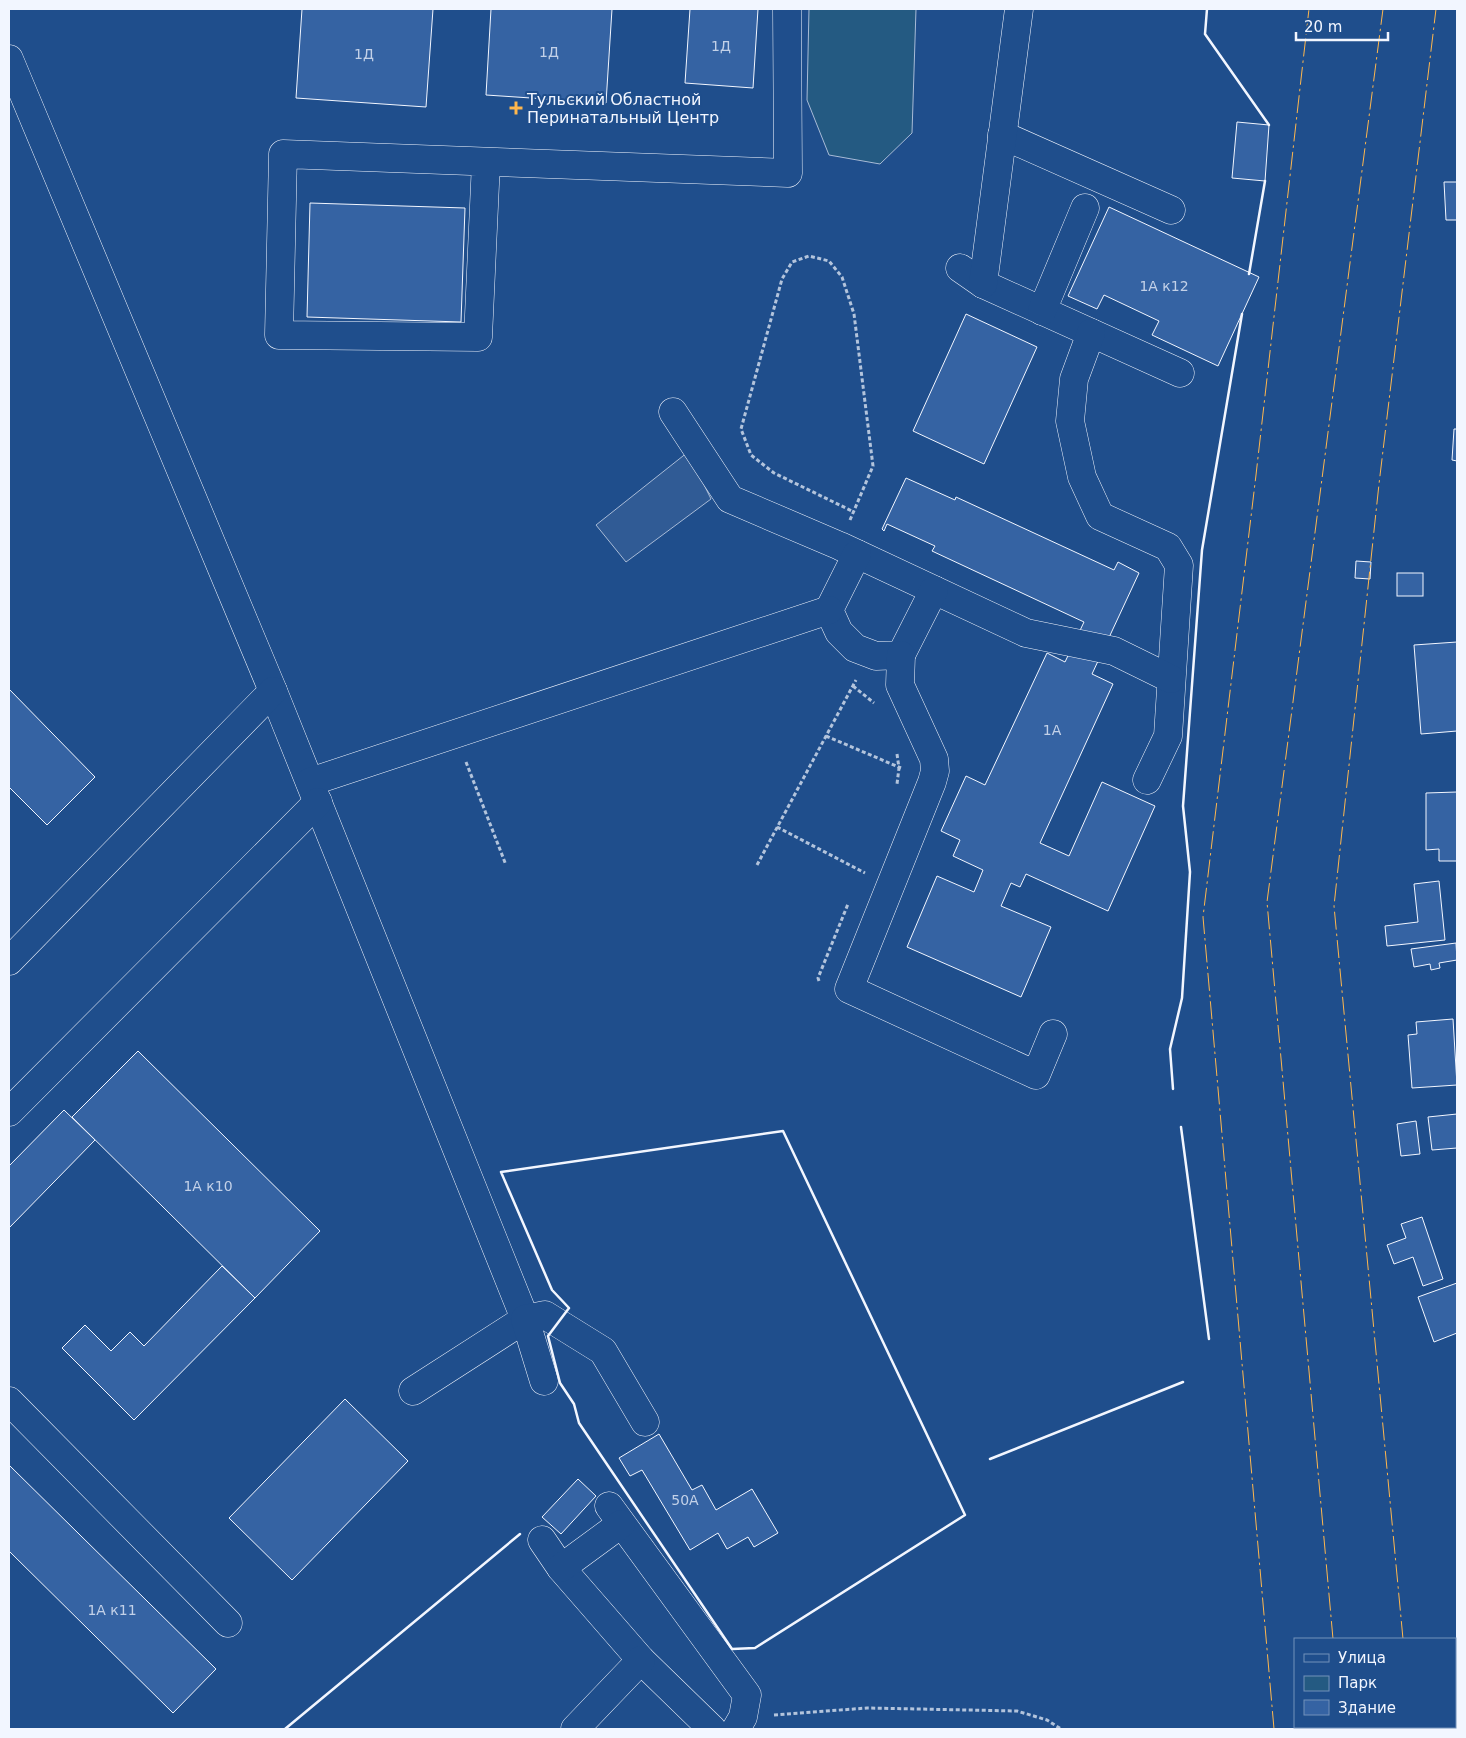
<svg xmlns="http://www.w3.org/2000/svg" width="1466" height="1738" viewBox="0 0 1466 1738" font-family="'DejaVu Sans',sans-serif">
<rect width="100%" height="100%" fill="#1f4e8c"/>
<!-- green -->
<polygon fill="#245a82" stroke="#a8bbd7" points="809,9 916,9 912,133 880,164 829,155 807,100"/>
<!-- parking -->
<polygon fill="#305b95" stroke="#a8bbd7" points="688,452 711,499 626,562 596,525"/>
<!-- building -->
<g fill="#3563a3" stroke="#f2f6ff">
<polygon points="302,9 433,9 426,107 296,98"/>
<polygon points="491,9 612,9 606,103 486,95"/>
<polygon points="690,9 758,9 753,88 685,83"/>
<polygon points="1237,122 1269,125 1265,181 1232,178"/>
<polygon points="1444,182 1457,182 1457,220 1446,220"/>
<polygon points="310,203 465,208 461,322 307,317"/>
<polygon points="1109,207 1259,277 1218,366 1152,335 1159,321 1104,295 1097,309 1068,296"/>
<polygon points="966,314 1037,347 984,464 913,431"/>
<polygon points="1454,429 1457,429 1457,461 1452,460"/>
<polygon points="906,478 955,500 956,497 1114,570 1118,562 1139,573 1092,674 1113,684 1040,843 1069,856 1102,782 1155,806 1108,911 1026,874 1020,887 1011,883 1001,906 1051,927 1021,997 907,947 937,876 974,892 983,870 953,856 960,840 941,831 966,776 985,785 1047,653 1065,662 1084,622 932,551 935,546 887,524 884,531 882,529"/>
<polygon points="1356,561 1371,562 1370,579 1355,578"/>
<rect x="1397" y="573" width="26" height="23"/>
<polygon points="1457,642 1457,731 1421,734 1414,645"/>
<polygon points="9,689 95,777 47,825 9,787"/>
<polygon points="1457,792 1457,861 1439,861 1439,849 1426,850 1426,793"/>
<polygon points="1439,881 1445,940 1387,946 1385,926 1418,922 1414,884"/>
<polygon points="1456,943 1457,960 1439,963 1440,968 1431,970 1430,964 1414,967 1411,949"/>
<polygon points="1453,1019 1457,1085 1412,1088 1408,1035 1417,1034 1416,1022"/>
<polygon points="138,1051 320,1231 255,1298 72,1117"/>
<polygon points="64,1110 95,1140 9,1228 9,1166"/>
<polygon points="1457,1114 1457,1148 1432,1150 1428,1117"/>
<polygon points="1416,1121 1420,1154 1401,1156 1397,1124"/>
<polygon points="1422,1217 1443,1279 1423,1286 1413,1257 1394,1264 1387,1245 1406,1238 1401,1224"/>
<polygon points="222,1266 255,1298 134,1420 62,1348 85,1325 111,1351 130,1332 144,1346"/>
<polygon points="1457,1283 1457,1333 1434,1342 1418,1297"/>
<polygon points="345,1399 408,1461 292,1580 229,1518"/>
<polygon points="659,1434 692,1490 702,1485 716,1510 752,1489 778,1533 754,1547 748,1537 727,1549 718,1533 690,1550 642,1470 630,1476 619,1458"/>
<polygon points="9,1465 216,1669 173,1713 9,1551"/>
<polygon points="578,1479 596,1496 561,1534 542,1517"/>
</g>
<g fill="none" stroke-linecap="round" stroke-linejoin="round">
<defs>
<g id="minor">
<polyline points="9,59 273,691 525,1319 413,1391"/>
<polyline points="1002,135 1171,210"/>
<polyline points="486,162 478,337 279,335 283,154 788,173 787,9"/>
<polyline points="960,268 983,284 1180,373"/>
<polyline points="983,284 1019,9"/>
<polyline points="1042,311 1085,208"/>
<polyline points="1091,333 1074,379 1070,421 1082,477 1100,516 1168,547 1179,565 1168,736 1147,780"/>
<polyline points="673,412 730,499 840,546 1026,633 1114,651 1171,679"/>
<polyline points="857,554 829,610 839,632 855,648 876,656 901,655 934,590"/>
<polyline points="901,655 900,685 934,759 935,771 932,782 849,989 1036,1075 1053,1034"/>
<polyline points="310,782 829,610"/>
<polyline points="9,961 273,691"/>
<polyline points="9,1112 318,802"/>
<polyline points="544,1381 525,1319 545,1315 603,1351 645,1422"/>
<polyline points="9,1401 228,1623"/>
<polyline points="609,1506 747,1695 743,1717 736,1729"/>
<polyline points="542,1540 561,1568 641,1660 712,1729"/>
<polyline points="561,1568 621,1524"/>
<polyline points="575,1729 641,1660"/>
</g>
</defs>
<!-- minor casing -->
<use href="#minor" stroke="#f2f6ff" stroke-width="29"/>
<!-- path -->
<g stroke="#b3c4dc" stroke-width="3" stroke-dasharray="4 2.5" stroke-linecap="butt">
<polyline points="850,520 873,466 854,314 842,277 829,261 809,256 792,262 782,279 741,429 751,455 774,473 854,512"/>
<polyline points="853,686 874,703"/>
<polyline points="826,736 901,768"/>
<polyline points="897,754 899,768 897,784"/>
<polyline points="466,762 506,865"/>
<polyline points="777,827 865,873"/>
<polyline points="757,865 856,680"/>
<polyline points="819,981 818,978 848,904"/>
<polyline points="774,1715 867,1708 1017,1711 1047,1720 1061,1729"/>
</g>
<!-- minor -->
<use href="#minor" stroke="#1f4e8c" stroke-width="28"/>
<!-- wall -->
<g stroke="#f2f6ff" stroke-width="2.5">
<polyline points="1207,9 1205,34 1269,125"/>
<polyline points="1249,274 1265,181"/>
<polyline points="1173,1089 1170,1049 1182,998 1190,872 1183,806 1202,550 1242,314"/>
<polyline points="1181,1127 1209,1339"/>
<polygon points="783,1131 965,1515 755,1648 732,1649 579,1423 574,1404 560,1383 548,1336 569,1308 552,1290 501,1172"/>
<polyline points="990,1459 1183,1382"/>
<polyline points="285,1729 520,1534"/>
</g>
<!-- power -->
<g stroke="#ffb74d" stroke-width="1" stroke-dasharray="18 4 2.5 4" stroke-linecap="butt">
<polyline points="1333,1639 1267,902 1383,9"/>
<polyline points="1403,1639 1334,906 1379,484 1436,9"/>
<polyline points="1341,1727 1341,1729"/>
<polyline points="1411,1727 1411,1729"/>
<polyline points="1274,1729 1203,917 1256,475 1309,9"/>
</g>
</g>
<!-- markers -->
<path fill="#ffb74d" stroke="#1f4e8c" stroke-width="2" d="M513.5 100.5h5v5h5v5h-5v5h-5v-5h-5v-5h5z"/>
<g text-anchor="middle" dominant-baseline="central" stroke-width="4" stroke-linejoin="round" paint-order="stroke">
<!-- number labels -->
<g font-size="14" fill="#c3d1e8">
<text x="721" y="46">1Д</text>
<text x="549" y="52">1Д</text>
<text x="364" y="54">1Д</text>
<text x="1164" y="286">1А к12</text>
<text x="1052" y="730">1А</text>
<text x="208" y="1186">1А к10</text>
<text x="685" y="1500">50А</text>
<text x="112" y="1610">1А к11</text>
</g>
<!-- poi labels -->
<g font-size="16" fill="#f2f6ff" stroke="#1f4e8c" text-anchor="start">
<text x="527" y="99">Тульский Областной<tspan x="527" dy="18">Перинатальный Центр</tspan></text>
</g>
</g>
<!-- border -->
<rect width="1466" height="1738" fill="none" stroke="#f2f6ff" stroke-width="20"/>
<!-- legend -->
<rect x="1294" y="1638" width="162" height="90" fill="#1f4e8c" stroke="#7391ba"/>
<rect x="1304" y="1654" width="25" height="8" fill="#1f4e8c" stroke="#7391ba"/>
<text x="1338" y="1663" font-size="15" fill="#f2f6ff">Улица</text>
<rect x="1304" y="1676" width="25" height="15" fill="#245a82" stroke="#7391ba"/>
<text x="1338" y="1688" font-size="15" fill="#f2f6ff">Парк</text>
<rect x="1304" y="1700" width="25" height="15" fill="#3563a3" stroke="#7391ba"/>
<text x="1338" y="1713" font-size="15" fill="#f2f6ff">Здание</text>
<!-- scale -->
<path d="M1296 32v8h92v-8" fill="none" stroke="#f2f6ff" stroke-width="2.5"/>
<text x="1304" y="32" font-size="15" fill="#f2f6ff" stroke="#1f4e8c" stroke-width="4" paint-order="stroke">20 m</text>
</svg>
